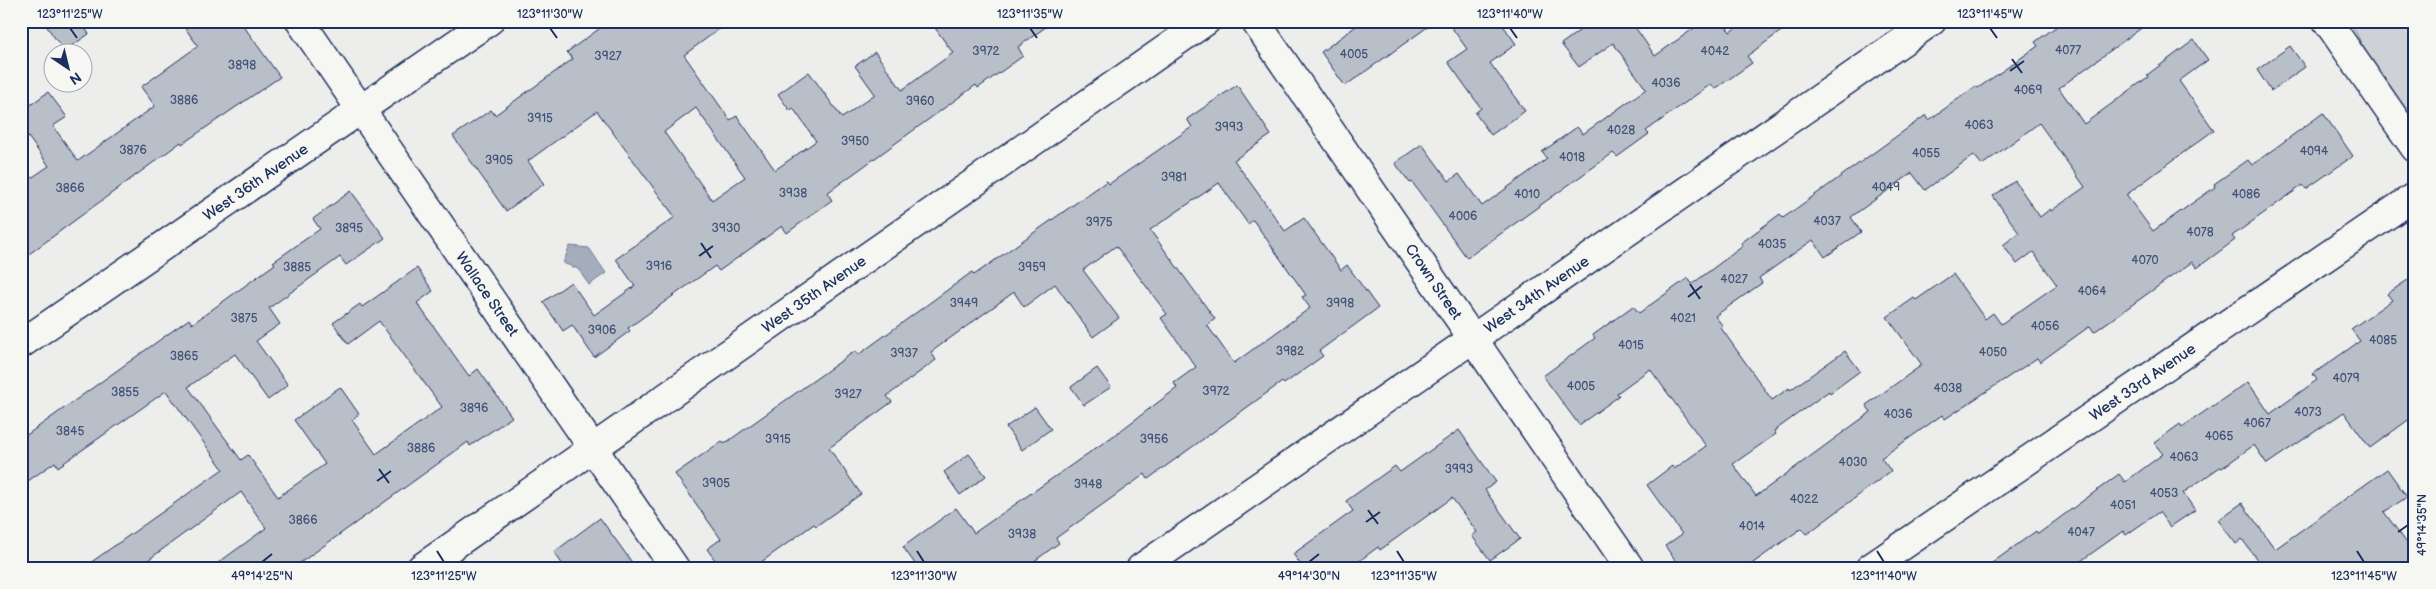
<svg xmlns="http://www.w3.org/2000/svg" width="2436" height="589" viewBox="0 0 2436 589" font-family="'Balsamiq Sans',sans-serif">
<rect width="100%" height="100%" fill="#edeeec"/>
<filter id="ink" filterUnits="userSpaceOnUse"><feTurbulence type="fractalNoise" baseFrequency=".02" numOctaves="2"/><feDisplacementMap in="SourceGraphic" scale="10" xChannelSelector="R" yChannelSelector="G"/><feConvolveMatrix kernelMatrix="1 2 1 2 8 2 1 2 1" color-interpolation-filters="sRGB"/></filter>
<g filter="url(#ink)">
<!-- green -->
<polygon fill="#ced2d7" stroke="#74809a" points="2350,21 2415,21 2415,132 2373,66"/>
<!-- water -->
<polygon fill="#a5acbc" stroke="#6e7a96" points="570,246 589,248 606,273 589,285 578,269 563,263"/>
<!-- building -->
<g fill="#b9bfc8" stroke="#1b2f5e" fill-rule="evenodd">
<polygon points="43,21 80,21 89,34 64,51"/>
<polygon points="180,21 240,21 280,77 182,144 181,142 21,260 21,185 49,166 21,127 21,112 48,92 67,117 53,126 78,161 155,106 141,87 198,46"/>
<path d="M 610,21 L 730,21 L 684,55 L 730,120 L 737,116 L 775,170 L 816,141 L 793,108 L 790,111 L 778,94 L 809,72 L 842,118 L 875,94 L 855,66 L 875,52 L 902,90 L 953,53 L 930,21 L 1054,21 L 1018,47 L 1023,56 L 978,88 L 976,85 L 827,193 L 832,200 L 787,233 L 782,226 L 719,271 L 715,266 L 628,328 L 630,331 L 594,357 L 572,325 L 563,331 L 543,302 L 571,282 L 594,315 L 635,286 L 616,259 L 675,217 L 597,111 L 528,161 L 544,184 L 506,211 L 453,136 L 491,110 L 495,115 L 573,59 L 567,52 ZM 696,108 L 745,177 L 712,200 L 664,132 Z"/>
<polygon points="1363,21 1436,21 1345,86 1321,52"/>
<polygon points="1447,21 1500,21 1516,44 1490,63 1525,111 1491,135 1475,113 1481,108 1448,62 1467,49"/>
<polygon points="1593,21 1644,21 1635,27 1655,56 1704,21 1722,21 1730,32 1745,21 1795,21 1747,56 1752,63 1715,89 1711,84 1646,131 1649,134 1617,157 1613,153 1467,258 1412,182 1410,183 1395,163 1422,144 1449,181 1459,174 1482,206 1547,159 1542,152 1577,127 1583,134 1646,89 1613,43 1579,67 1561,44"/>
<path d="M 2064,21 L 2151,21 L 2059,88 L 2084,124 L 2148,77 L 2147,75 L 2194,40 L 2208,60 L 2179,81 L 2214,130 L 2126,195 L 2153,231 L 2215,187 L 2214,184 L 2248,160 L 2252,165 L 2323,113 L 2353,156 L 2306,189 L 2303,185 L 2232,236 L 2235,240 L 2197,268 L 2192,262 L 2094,332 L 2090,326 L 2040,362 L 2037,358 L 1945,419 L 1942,415 L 1881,458 L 1891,471 L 1807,534 L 1802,528 L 1746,568 L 1681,568 L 1665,546 L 1682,534 L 1647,485 L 1672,466 L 1674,469 L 1706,446 L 1650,369 L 1617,393 L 1619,396 L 1579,425 L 1543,376 L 1595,338 L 1593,335 L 1633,306 L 1639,313 L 1688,278 L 1692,284 L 1743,246 L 1741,243 L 1780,214 L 1783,218 L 1926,115 L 1929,120 L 1976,86 L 1978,88 L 2038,46 L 2035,42 ZM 2039,123 L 2085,187 L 2051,211 L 2050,209 L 2040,217 L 2015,181 L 1993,196 L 2019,233 L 2003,245 L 2017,264 L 2033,252 L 2057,285 L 2001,324 L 1993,313 L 1985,319 L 1953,274 L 1916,300 L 1914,298 L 1887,317 L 1922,365 L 1866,405 L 1871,412 L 1756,496 L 1733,464 L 1776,434 L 1774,431 L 1829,391 L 1830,393 L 1860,371 L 1845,351 L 1790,390 L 1789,388 L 1772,400 L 1721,328 L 1723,326 L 1715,316 L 1762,283 L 1759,278 L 1813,240 L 1825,257 L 1861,232 L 1851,217 L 1912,173 L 1925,190 L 1974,155 L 1982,165 Z"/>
<polygon points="2290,46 2305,67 2271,91 2257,70"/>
<path d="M 1237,85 L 1271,135 L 1234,160 L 1285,231 L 1304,218 L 1341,270 L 1347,265 L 1378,308 L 1319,351 L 1323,356 L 1284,384 L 1282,382 L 1148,479 L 1145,474 L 1056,538 L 1059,543 L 1025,568 L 918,568 L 903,547 L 956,508 L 974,533 L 1116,434 L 1177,388 L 1174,383 L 1196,367 L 1161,318 L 1167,314 L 1116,246 L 1083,270 L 1119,318 L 1093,337 L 1055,284 L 1024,307 L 1014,292 L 931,352 L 936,360 L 887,396 L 892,402 L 829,448 L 861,494 L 816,526 L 814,524 L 753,568 L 721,568 L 707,549 L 721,539 L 675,474 L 722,441 L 724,444 L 855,351 L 858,355 L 972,272 L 974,275 L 1107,181 L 1109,184 L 1192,127 L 1187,119 ZM 1219,183 L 1248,224 L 1253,220 L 1306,295 L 1302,297 L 1310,308 L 1234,363 L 1207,325 L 1215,319 L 1150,230 Z"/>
<polygon points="351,191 385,238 346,265 340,257 269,308 280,324 256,341 288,385 268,400 235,354 188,387 241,460 248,455 278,497 325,464 294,420 340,387 359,414 352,420 376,454 442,407 379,321 348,344 333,323 360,304 362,307 417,268 433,291 417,303 469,376 478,369 512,417 470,446 468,442 293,568 211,568 266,528 241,492 137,568 83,568 223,469 166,391 58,467 55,462 21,486 21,439 189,319 192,324 275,264 273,262 320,229 313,219"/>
<polygon points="2415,275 2415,415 2370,448 2344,412 2267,464 2254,445 2222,468 2220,467 2183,493 2195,510 2170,527 2159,512 2126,535 2123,531 2071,568 1985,568 2036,531 2038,534 2119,474 2125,482 2163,454 2154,443 2180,424 2182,427 2248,382 2270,414 2317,380 2313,374 2360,341 2351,329 2392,300 2387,294"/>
<polygon points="1097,368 1111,387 1084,405 1071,387"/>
<polygon points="1035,407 1051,429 1022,450 1006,427"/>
<polygon points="1459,430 1496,482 1485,490 1520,539 1490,560 1472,536 1477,532 1452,498 1380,550 1378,547 1350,568 1303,568 1293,554 1353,511 1346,501 1395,466 1400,472"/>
<polygon points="969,454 986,476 960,495 944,472"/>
<polygon points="2387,469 2407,497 2384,512 2415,554 2415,568 2248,568 2258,561 2242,539 2236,544 2218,520 2242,503 2275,549"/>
<polygon points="600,518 636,568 565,568 554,552"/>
</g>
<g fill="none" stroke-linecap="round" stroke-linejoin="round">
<defs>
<g id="street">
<path id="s1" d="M 300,21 L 675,568"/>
<path id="s2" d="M 1255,21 L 1630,568"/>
<polyline points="2327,21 2415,148"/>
<path id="s3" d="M 21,344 L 489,21"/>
<path id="s4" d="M 421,568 L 1206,21"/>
<path id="s5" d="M 1141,568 L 1932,21"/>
<path id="s6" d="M 1870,568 L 2415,196"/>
</g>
</defs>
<!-- street casing -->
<use href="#street" stroke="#1b2f5e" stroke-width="31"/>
<!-- street -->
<use href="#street" stroke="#f6f6f2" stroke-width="28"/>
</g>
</g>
<!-- ticks -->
<path fill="none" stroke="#1b2f5e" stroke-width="2" d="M 70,28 L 77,38M 550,28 L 557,38M 1030,28 L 1037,38M 1510,28 L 1517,38M 1990,28 L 1997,38M 2012,59 L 2022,73M 2010,71 L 2024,61M 701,243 L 711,258M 699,256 L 713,246M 1690,284 L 1700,299M 1688,297 L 1702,286M 379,469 L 389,483M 377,481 L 391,471M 1368,510 L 1378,524M 1366,522 L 1380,512M 2398,532 L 2408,525M 437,551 L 444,562M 917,551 L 924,562M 1397,551 L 1404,562M 1877,551 L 1884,562M 2357,551 L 2364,562M 262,562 L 272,554M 1309,562 L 1319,554"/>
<g text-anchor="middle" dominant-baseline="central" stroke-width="4" stroke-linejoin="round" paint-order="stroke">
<!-- number labels -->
<g font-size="12" fill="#425378">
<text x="2068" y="50">4077</text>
<text x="986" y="51">3972</text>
<text x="1715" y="51">4042</text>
<text x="1354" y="54">4005</text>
<text x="608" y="56">3927</text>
<text x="242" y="65">3898</text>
<text x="1666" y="83">4036</text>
<text x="2028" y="90">4069</text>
<text x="184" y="100">3886</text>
<text x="920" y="101">3960</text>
<text x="540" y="118">3915</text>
<text x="1979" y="125">4063</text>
<text x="1229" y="127">3993</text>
<text x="1621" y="130">4028</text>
<text x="855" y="141">3950</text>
<text x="133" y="150">3876</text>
<text x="2314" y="151">4094</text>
<text x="1926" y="153">4055</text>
<text x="1572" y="157">4018</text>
<text x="499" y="160">3905</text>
<text x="1174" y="177">3981</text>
<text x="1886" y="187">4049</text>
<text x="70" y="188">3866</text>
<text x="793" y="193">3938</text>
<text x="1527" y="194">4010</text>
<text x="2246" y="194">4086</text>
<text x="1463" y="216">4006</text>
<text x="1827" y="221">4037</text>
<text x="1099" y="222">3975</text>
<text x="349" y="228">3895</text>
<text x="726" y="228">3930</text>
<text x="2200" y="232">4078</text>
<text x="1772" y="244">4035</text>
<text x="2145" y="260">4070</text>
<text x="659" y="266">3916</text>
<text x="297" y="267">3885</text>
<text x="1032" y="267">3959</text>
<text x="1734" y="279">4027</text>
<text x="2092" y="291">4064</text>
<text x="964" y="303">3949</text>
<text x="1340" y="303">3998</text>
<text x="244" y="318">3875</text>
<text x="1683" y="318">4021</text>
<text x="2045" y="326">4056</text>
<text x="602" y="330">3906</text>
<text x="2383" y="340">4085</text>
<text x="1631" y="345">4015</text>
<text x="1290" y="351">3982</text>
<text x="1993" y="352">4050</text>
<text x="904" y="353">3937</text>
<text x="184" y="356">3865</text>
<text x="2346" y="378">4079</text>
<text x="1581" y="386">4005</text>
<text x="1948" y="388">4038</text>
<text x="1216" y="391">3972</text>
<text x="125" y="392">3855</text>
<text x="848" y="394">3927</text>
<text x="474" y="408">3896</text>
<text x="2308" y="412">4073</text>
<text x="1898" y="414">4036</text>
<text x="2257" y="423">4067</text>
<text x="70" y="431">3845</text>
<text x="2219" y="436">4065</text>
<text x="778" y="439">3915</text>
<text x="1154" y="439">3956</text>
<text x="421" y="448">3886</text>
<text x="2184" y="457">4063</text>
<text x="1853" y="462">4030</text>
<text x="1459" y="469">3993</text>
<text x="716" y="483">3905</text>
<text x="1088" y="484">3948</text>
<text x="2164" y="493">4053</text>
<text x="1804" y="499">4022</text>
<text x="2123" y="505">4051</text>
<text x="303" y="520">3866</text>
<text x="1752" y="526">4014</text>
<text x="2081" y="532">4047</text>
<text x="1022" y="534">3938</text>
</g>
<!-- street labels -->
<g font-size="15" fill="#1b2f5e" stroke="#f6f6f2">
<text stroke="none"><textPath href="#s3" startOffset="285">West 36th Avenue</textPath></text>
<text stroke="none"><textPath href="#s2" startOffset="316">Crown Street</textPath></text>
<text stroke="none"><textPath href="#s1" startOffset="331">Wallace Street</textPath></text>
<text stroke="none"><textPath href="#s5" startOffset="481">West 34th Avenue</textPath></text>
<text stroke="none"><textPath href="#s4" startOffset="479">West 35th Avenue</textPath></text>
<text stroke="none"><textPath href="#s6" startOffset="330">West 33rd Avenue</textPath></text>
</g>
</g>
<!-- margin -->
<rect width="2436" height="589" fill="none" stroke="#f6f6f2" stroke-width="55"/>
<!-- north arrow -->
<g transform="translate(68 68) rotate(145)"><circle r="24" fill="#f6f6f2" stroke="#9ea6b7"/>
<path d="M0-4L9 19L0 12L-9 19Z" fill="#1b2f5e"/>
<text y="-8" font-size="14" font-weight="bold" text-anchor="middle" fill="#1b2f5e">N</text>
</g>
<rect x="28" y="28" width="2380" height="534" fill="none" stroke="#1b2f5e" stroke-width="2"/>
<g font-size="12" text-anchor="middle" fill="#1b2f5e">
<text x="70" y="18">123°11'25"W</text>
<text x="550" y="18">123°11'30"W</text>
<text x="1030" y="18">123°11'35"W</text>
<text x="1510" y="18">123°11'40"W</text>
<text x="1990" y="18">123°11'45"W</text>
<text transform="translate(2422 525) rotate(-90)" y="4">49°14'35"N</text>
<text x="262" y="580">49°14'25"N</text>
<text x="444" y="580">123°11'25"W</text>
<text x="924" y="580">123°11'30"W</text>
<text x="1309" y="580">49°14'30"N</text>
<text x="1404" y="580">123°11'35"W</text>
<text x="1884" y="580">123°11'40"W</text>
<text x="2364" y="580">123°11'45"W</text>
</g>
</svg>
